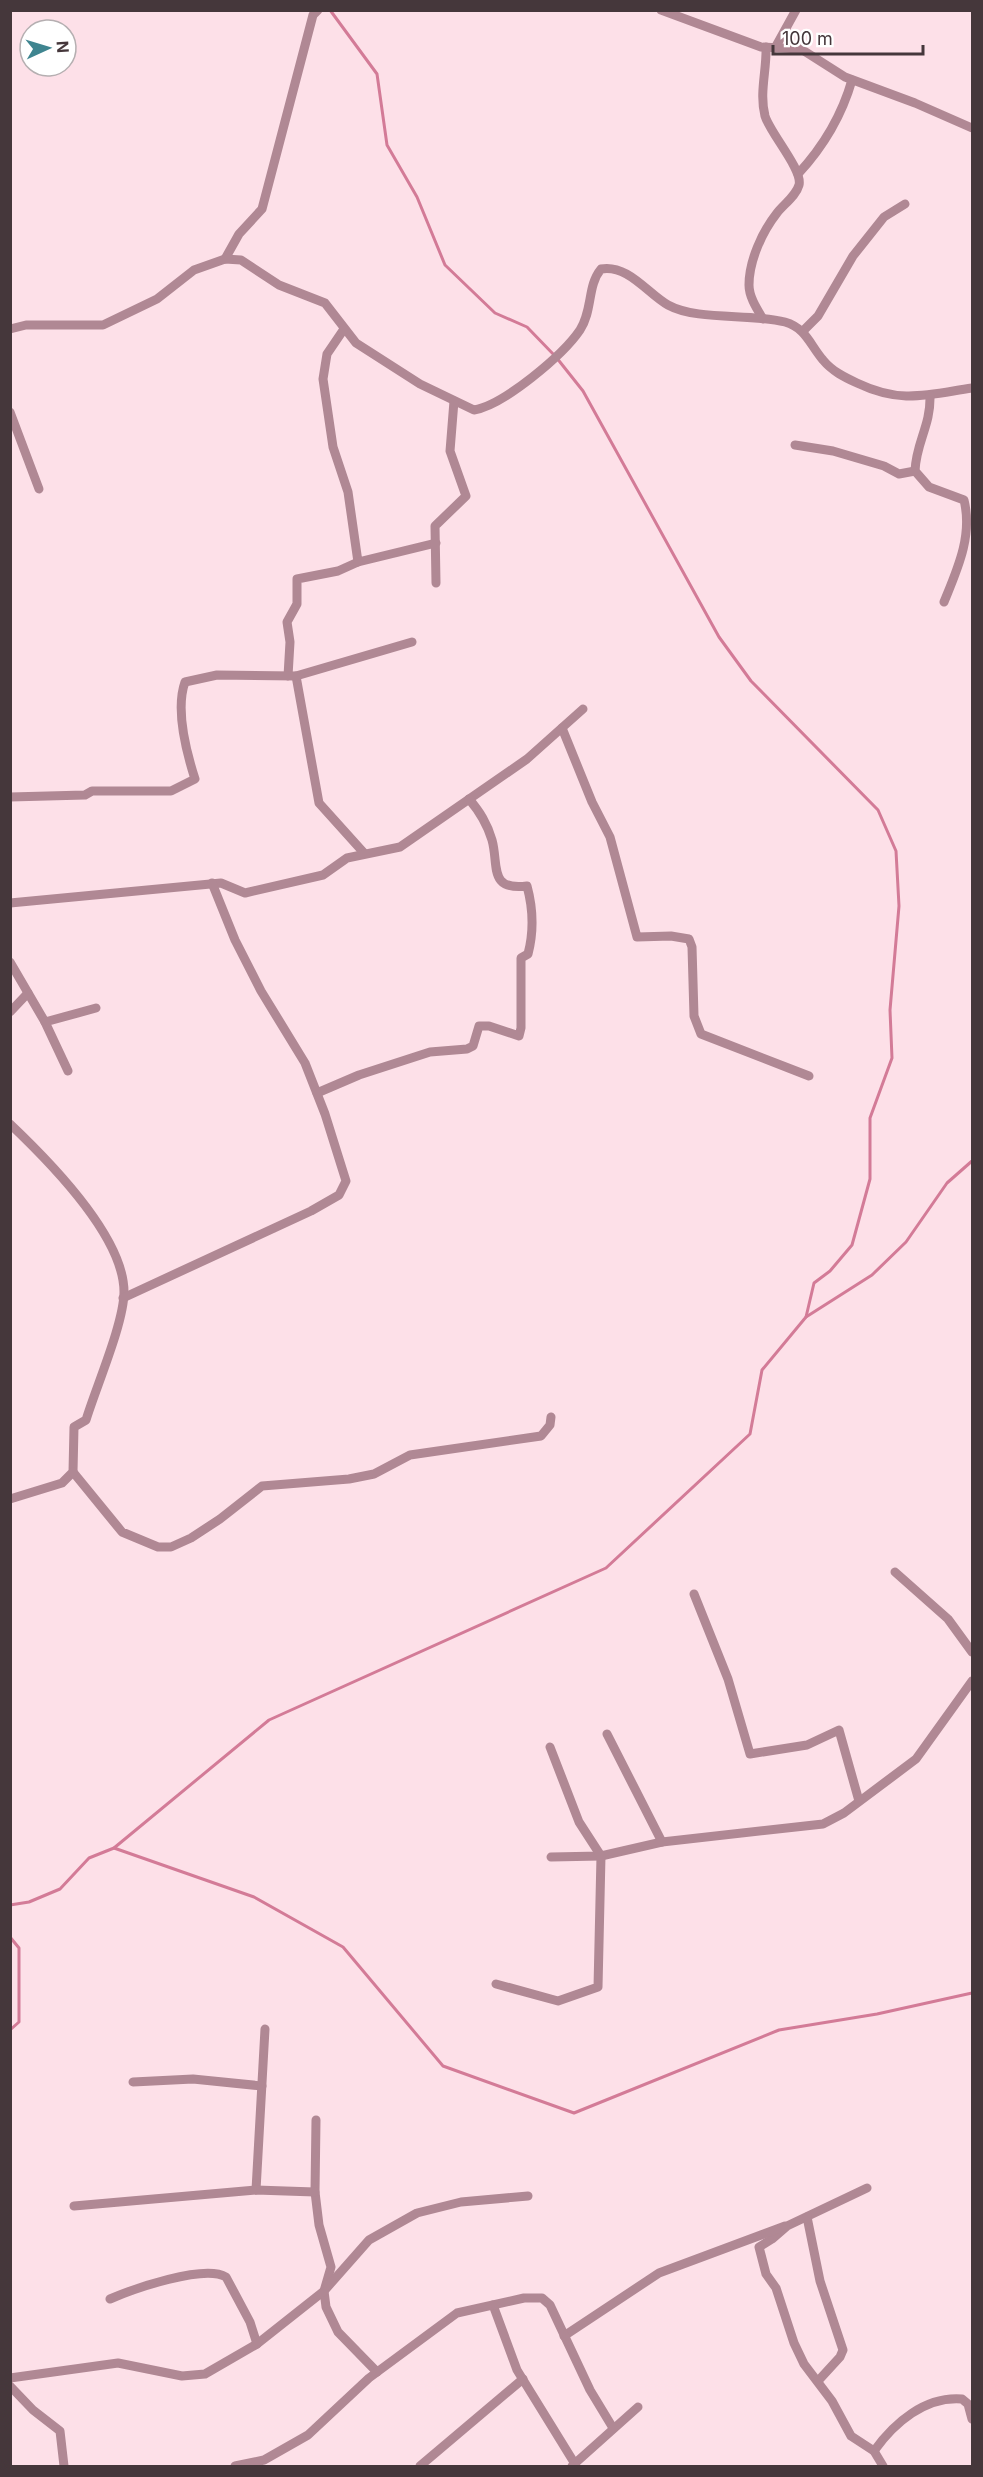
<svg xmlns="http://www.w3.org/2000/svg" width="983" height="2477" viewBox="0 0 983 2477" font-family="Inter,sans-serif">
<rect width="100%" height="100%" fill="#fde0e8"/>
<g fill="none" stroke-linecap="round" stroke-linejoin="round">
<!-- stream -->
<g stroke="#d37b97" stroke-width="3">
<polyline points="330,10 377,74 387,145 417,197 445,265 495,313 527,327 556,357 583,391 719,637 751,681 878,810 896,851 899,906 890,1010 892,1058 870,1118 870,1179 852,1245 830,1271 814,1283 806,1317"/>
<polyline points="114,1848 254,1897 343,1947 443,2066 574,2113 779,2030 877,2014 972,1993"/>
<polyline points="10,1905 29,1902 60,1889 89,1858 114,1848 269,1720 606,1568 750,1434 762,1370 806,1317 872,1275 906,1242 947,1183 972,1161"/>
<polyline points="10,1937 19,1948 19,2022 10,2030"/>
</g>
<!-- street -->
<g stroke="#b08894" stroke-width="9">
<polyline points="661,10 761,47 801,49 845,77 915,103 972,128"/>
<polyline points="775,48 796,10"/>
<path d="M 798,174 C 823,147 842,115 852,80"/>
<polyline points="225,259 239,234 262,209 313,15 318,10"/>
<path d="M 763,319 C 757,309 749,297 749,285 C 749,261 762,232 777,213 C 784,204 796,196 799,185 C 803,170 770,133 765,116 C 759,93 767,69 766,47"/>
<path d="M 10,329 L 26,325 L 103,325 L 157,299 L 194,270 L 225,259 L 241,260 L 279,285 L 325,303 L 356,343 L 420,384 L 474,410 C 504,405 563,355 580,330 C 593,310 587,286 601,269 C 628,264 648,294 668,305 C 697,321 751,313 785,322 C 806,328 810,345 823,360 C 832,371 844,377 857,383 C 901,404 926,395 972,388"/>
<polyline points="344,329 327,354 323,379 333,447 348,492 358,562 436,543"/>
<polyline points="803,331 818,316 853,256 884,217 905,204"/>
<path d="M 930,395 C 931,426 916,442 915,471 L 929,487 L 964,500 C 973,536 957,570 944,602"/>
<polyline points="10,412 39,489"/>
<polyline points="795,445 833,451 884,466 899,474 915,471"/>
<polyline points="436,583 435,526 466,496 450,451 454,401"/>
<polyline points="288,676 290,642 287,622 297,604 297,579 338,571 358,562"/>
<polyline points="296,676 319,803 364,853"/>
<polyline points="562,728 592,802 610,837 637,937 671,936 689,939 692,947 694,1016 701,1034 809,1076"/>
<path d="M 10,797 L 85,795 L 92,791 L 171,791 L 195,779 C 186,751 175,710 185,682 L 217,675 L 296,676 L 412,642"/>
<polyline points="10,903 221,883 245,893 323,875 347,858 400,847 527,759 583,709"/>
<polyline points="10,962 45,1022"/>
<polyline points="10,1012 28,993"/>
<polyline points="68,1071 45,1022 96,1008"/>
<path d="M 317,1093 L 359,1075 L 430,1052 L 467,1049 L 473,1046 L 479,1026 L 489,1026 L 519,1036 L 521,1028 L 521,958 L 528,954 C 534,931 533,908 527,886 C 488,891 499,865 492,840 C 487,823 480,812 469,799"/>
<path d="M 10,1124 C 49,1161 124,1236 124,1292 C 124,1323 96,1387 86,1420 L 74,1427 L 73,1472 L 62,1483 L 10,1499"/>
<polyline points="123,1298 311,1211 339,1195 346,1181 325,1114 305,1063 261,991 235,940 212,883"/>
<polyline points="73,1472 122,1532 158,1547 171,1547 191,1538 220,1519 262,1486 349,1479 374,1474 410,1455 541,1436 550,1425 551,1417"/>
<polyline points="895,1572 948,1619 972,1652"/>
<polyline points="694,1594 728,1679 750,1754 807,1745 839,1730 859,1801"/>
<polyline points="607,1734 662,1842"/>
<polyline points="551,1857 601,1856 662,1842 823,1824 844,1813 916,1759 972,1681"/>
<polyline points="496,1984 558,2001 598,1987 601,1856 579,1822 550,1747"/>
<polyline points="133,2082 193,2079 262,2086"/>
<polyline points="316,2120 315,2192 319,2225 331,2267 324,2291 326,2307 338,2332 377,2372"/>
<polyline points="867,2188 787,2226 772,2239 759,2247 766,2274 776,2288 794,2343 804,2364 832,2401 851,2436 874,2451 883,2466"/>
<polyline points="256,2190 265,2029"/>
<polyline points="74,2206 256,2190 315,2192"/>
<polyline points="807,2217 820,2281 843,2350 840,2357 818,2381"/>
<path d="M 110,2299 C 133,2289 204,2264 226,2277 L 250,2322 L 257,2344"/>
<polyline points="493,2305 517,2370 575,2464"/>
<polyline points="564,2336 659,2273 785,2226"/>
<polyline points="10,2378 118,2363 182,2376 205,2374 257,2344 324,2291 369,2240 417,2213 461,2202 528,2196"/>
<polyline points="10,2386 33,2410 60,2431 64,2466"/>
<path d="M 874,2451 C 894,2423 925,2396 962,2399 L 968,2404 L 972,2419"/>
<polyline points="235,2466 264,2460 308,2435 369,2378 457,2313 524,2298 542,2298 550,2305 590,2390 613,2428"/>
<polyline points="420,2466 523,2379"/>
<polyline points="572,2466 638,2407"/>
</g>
</g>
<!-- border -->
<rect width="983" height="2477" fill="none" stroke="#45373b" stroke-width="24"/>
<!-- north arrow -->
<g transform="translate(48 48) rotate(86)"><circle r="28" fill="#ffffff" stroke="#b5afb1" stroke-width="1.5"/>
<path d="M0-4.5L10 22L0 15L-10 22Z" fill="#3f8590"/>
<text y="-9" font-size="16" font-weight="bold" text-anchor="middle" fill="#45373b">N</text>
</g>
<!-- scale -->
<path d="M773 45v9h150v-9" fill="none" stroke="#45373b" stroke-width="3"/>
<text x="782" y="45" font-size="18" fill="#45373b" stroke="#ffffff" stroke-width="4.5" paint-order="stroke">100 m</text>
</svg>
